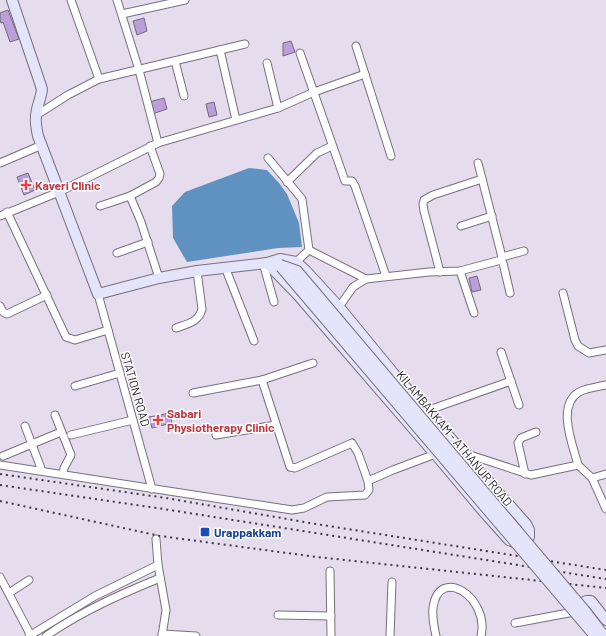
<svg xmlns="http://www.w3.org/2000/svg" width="606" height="636" viewBox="0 0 606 636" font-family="Barlow,sans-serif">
<rect width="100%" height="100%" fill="#e5ddee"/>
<!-- water -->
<polygon fill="#5f91c1" points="249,168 267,170 279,183 287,194 299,223 302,247 278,248 187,262 173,238 172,206 185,192"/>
<!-- building -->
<g fill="#ba9fdb" stroke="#706a79">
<polygon points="8,10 19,39 10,42 3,22 1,23 0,20 0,13"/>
<polygon points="144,18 147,31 137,35 133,21"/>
<polygon points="291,41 295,52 283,56 283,43"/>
<polygon points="164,98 167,109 152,114 149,102"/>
<polygon points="214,102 217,115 209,117 206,104"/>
<polygon points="28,173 35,190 24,195 17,177"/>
<polygon points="477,276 481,290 472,292 469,278"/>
<polygon points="170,413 172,423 152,428 149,417"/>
</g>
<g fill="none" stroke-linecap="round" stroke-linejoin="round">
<defs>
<g id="street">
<polyline points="71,0 99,79"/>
<polyline points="117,0 139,70 158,143 278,108 314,92 365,74"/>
<polyline points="122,14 185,0"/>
<polyline points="356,46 391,156"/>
<polyline points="220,50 245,44"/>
<polyline points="300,53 345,181 352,181 355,186 386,276"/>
<polyline points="175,61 184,96"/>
<polyline points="267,63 278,108"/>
<polyline points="35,116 68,95 99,79 220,50 236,120"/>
<polyline points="268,158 302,199 309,250 296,262"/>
<polyline points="0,163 42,145"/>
<polyline points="478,163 502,257 501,260 503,263 510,293"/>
<polyline points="287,182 317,153 332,146"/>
<polyline points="130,196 141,222 159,278"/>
<polyline points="100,206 130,196 156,182 159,178 160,174 150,146"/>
<polyline points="7,212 66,337 75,340 108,330"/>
<polyline points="0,216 59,192 158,143"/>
<polyline points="461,226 492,216"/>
<polyline points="309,250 366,279"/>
<polyline points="117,253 148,242"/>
<polyline points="502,257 524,251"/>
<polyline points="263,263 274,302"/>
<polyline points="225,267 254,341"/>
<polyline points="460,271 474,313"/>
<polyline points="440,272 424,211 423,204 424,200 433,195 482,179"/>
<polyline points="563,293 575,340 578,346 589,353 606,350"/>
<polyline points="98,294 152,489"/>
<polyline points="0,306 3,312 7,314 47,295"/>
<polyline points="339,307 353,287 366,279 429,272 460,271 501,260"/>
<path d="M 176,328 C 187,324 199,322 202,309 L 197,271"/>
<polyline points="501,352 519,405"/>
<polyline points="262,380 290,467 295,468 352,443 358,453 368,481"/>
<polyline points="75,386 120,373"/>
<polyline points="193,393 262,380 313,363"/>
<polyline points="426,411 511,381"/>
<polyline points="55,415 71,455 64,468 63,474"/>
<polyline points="25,426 42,471"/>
<polyline points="71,435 133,420"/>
<polyline points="216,435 276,425"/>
<polyline points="464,453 531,475 578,465 592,478 606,509"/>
<polyline points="3,456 61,432"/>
<polyline points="0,465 292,510 304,508 327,497 365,495 369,490 368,481 393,470 438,453"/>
<path d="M 578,465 C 573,445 556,406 579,392 C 587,388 597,387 606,385"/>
<polyline points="525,474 518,443 521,438 536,432"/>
<polyline points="592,478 606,474"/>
<polyline points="156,539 158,565 166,610 162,636"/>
<polyline points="330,571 331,636"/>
<polyline points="0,577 31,636"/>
<polyline points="9,593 29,580"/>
<polyline points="278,615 331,616"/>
<polyline points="515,623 574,612"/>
<polyline points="162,634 196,636"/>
<polyline points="29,636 95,596 158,565"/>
<path d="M 46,636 C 82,611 121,594 160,578"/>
<polyline points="390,636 392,582"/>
<path d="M 436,636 C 434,627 432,617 433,608 C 439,564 490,598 481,636"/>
</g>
<g id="secondary">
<path d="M 12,0 L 42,89 C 41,100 36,107 36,117 C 35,124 37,130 38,136 L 98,294 L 159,278 L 197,271 L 267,263 L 274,264"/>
<path d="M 280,259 L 296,262 L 306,271 L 339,307 L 394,374 L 526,524 L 529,530 L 529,537 C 523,543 517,544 509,540 L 483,511 L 442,462 L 298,295 L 267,263 Z"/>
<polyline points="575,611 586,601 591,601 606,620"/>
</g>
</defs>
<!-- street casing -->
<use href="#street" stroke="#776f7e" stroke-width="9"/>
<!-- secondary casing -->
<use href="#secondary" stroke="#776f7e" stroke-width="12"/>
<!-- street -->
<use href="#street" stroke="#fff" stroke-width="7"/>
<!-- secondary -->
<use href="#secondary" stroke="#e4e5fb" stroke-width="10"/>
<!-- rail -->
<g stroke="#3d3a41" stroke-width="2" stroke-dasharray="2 4" stroke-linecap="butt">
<polyline points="0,474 166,498 316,524 606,570"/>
<polyline points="0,485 170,510 606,579"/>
<polyline points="0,501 160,536 317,557 606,588"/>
</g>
<defs>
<g id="secondary-bridge">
<polyline points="280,265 297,271 585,611 604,636"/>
<polyline points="281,267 595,636"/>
</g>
</defs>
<!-- secondary-bridge casing -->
<use href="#secondary-bridge" stroke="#776f7e" stroke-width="12" stroke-linecap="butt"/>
<!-- secondary-bridge -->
<use href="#secondary-bridge" stroke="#e4e5fb" stroke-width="10"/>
</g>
<!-- markers -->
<g fill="#e0444e" stroke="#fff" stroke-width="1.5">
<path d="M24 179h4v4h4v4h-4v4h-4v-4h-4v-4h4z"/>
<path d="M156 414h4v4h4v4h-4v4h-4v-4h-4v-4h4z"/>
</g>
<rect fill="#1a4fb4" stroke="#fff" stroke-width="1.5" x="200" y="527" width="10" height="10" rx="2"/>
<g text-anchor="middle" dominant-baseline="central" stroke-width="3" stroke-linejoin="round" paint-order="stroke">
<!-- health labels -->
<g font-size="12" font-weight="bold" fill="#be3a42" stroke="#fff" text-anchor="start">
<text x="35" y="185">Kaveri Clinic</text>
<text x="167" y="413">Sabari<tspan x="167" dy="14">Physiotherapy Clinic</tspan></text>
</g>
<!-- street labels -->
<g font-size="12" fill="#252228" stroke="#fff">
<text transform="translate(136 389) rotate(74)">STATION ROAD</text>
<text transform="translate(455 438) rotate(50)">KILAMBAKKAM - ATHANUR ROAD</text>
</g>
<!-- transit labels -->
<g font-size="12" font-weight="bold" fill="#164399" stroke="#fff" text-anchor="start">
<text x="214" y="532">Urappakkam</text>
</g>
</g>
</svg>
